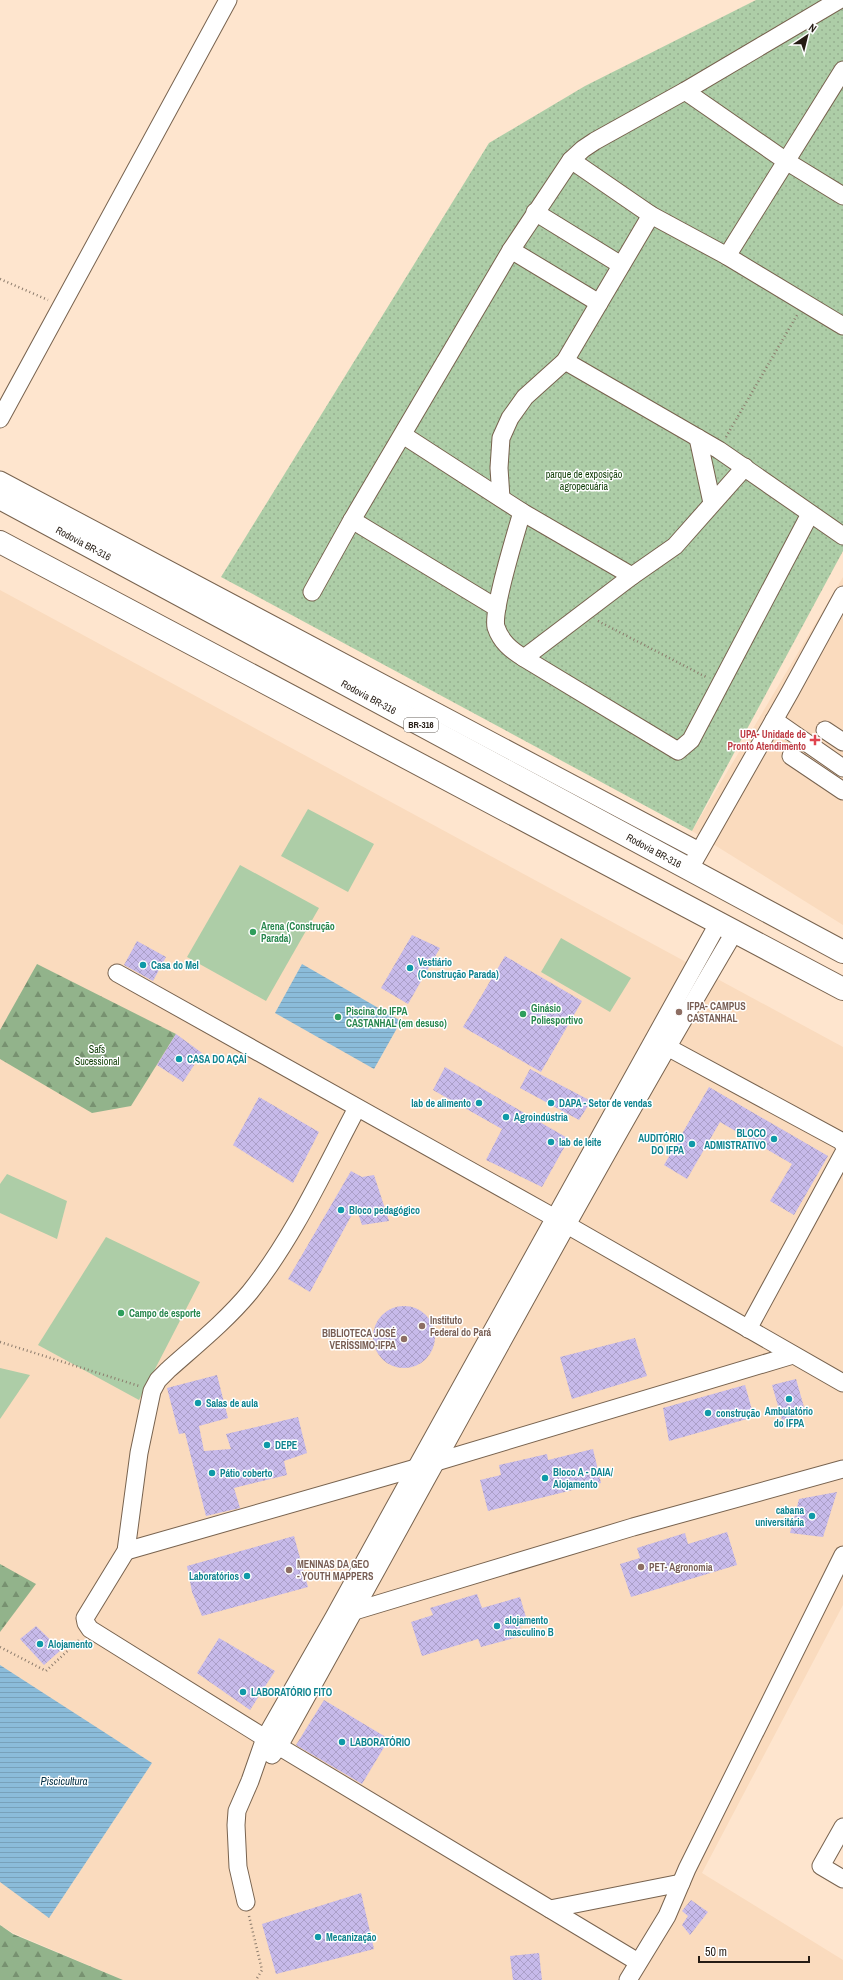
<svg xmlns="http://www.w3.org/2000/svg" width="843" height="1980" viewBox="0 0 843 1980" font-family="'Archivo Narrow',sans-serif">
<defs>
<pattern id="forest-firs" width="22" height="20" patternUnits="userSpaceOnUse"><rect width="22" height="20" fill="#92b38b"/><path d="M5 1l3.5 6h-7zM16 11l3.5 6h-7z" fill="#779170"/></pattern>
<pattern id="park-dots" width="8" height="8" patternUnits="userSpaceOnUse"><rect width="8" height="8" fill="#adcda7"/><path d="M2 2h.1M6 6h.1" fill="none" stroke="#95af8f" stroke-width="1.8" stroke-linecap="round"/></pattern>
<pattern id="water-rules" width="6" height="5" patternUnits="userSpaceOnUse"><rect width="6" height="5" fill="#8bbcda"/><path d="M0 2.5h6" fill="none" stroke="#78a1ba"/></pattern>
<pattern id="building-cross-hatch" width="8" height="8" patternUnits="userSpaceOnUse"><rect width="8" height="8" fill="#c7baea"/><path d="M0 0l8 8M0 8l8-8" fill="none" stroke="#ab9fc8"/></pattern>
</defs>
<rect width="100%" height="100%" fill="#fee5ce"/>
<!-- built -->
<g fill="#fadbbe">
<polygon points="843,577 843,925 692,831"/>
<polygon points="0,590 843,1047 843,1605 702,1873 843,1960 843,1980 123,1980 13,1933 0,1925"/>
</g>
<!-- grass -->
<g fill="#adcda7">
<polygon points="308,809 374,844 348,892 281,856"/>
<polygon points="240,865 319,908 266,1001 187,957"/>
<polygon points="561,938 631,978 610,1012 541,972"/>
<polygon points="7,1174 67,1201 57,1239 0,1213 0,1184"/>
<polygon points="106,1237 200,1282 139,1400 38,1345"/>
<polygon points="0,1368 30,1375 0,1419"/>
</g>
<!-- forest -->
<g fill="url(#forest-firs)">
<polygon points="37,964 176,1034 131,1106 92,1113 0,1059 0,1030"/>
<polygon points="0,1564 36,1584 0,1632"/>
<polygon points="0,1925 13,1934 123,1980 0,1980"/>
</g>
<!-- park -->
<polygon fill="url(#park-dots)" points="756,0 843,0 843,551 692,831 221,577 489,143 585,86"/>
<!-- water -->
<g fill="url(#water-rules)">
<polygon points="302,964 401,1021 374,1069 275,1013"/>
<polygon points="0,1665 152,1763 49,1918 0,1882"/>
</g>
<!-- building -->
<g fill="url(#building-cross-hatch)">
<polygon points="412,935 440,948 408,1004 381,988"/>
<polygon points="137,941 166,957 153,981 124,965"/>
<polygon points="505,956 582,1001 541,1072 463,1027"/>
<polygon points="176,1034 202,1053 183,1082 157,1065"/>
<polygon points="445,1067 569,1139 542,1187 486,1160 502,1129 433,1090"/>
<polygon points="530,1069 591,1101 579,1120 520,1088"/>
<polygon points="709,1087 828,1156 794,1215 770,1201 792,1164 720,1122 687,1179 664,1165"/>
<polygon points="259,1097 319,1132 293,1183 233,1145"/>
<polygon points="351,1171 362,1177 374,1175 389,1221 362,1225 356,1207 310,1292 288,1279"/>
<circle cx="404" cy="1337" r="31"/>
<polygon points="635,1338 647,1376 572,1399 560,1357"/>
<polygon points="217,1375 228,1418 199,1426 204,1451 231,1449 226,1434 298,1417 307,1453 284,1461 287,1475 234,1488 240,1508 206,1516 185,1433 179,1434 167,1388"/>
<polygon points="796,1379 806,1414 782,1420 772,1385"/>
<polygon points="745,1385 754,1417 669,1441 663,1408"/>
<polygon points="593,1449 601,1483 488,1511 480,1480 501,1475 499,1465 547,1454 548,1460"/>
<polygon points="837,1492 823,1537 790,1533 799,1499"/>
<polygon points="727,1532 737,1565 631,1597 620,1564 640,1558 637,1548 685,1533 688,1544"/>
<polygon points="294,1536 308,1587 202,1616 192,1592 187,1566"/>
<polygon points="477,1594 482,1608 520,1597 528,1624 520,1626 522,1636 481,1647 478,1639 422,1656 411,1622 433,1615 430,1608"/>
<polygon points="36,1626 61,1650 44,1665 20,1639"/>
<polygon points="219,1638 275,1671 250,1710 197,1673"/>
<polygon points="324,1700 389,1739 362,1784 296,1745"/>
<polygon points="361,1893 374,1949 276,1974 262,1924"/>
<polygon points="691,1900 708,1912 690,1935 682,1925 688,1916 682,1911"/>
<polygon points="539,1953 542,1980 513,1980 510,1956"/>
</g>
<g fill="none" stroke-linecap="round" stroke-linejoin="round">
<defs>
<g id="minor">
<polyline points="685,91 786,161 843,196"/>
<polyline points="571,160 651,215 727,256 843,326"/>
<polyline points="535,212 621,265"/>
<polyline points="511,250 599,303"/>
<polyline points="727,256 843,70"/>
<polyline points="565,361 719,450 843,536"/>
<polyline points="0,419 228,0"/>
<path d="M 403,435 L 522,512 C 516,533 492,610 496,627 C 501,642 511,650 524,658 L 678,751 L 691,740 L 810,514"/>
<polyline points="698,438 712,503"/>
<polyline points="0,480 699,851"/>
<polyline points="501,498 499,468 501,438 510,418 525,397 565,361 651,215"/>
<polyline points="522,512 632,576 675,546 745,467"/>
<polyline points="352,520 497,608"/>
<polyline points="312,592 352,520 511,250 571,160 583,149 595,141 685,91 839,0"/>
<polyline points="524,658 632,576"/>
<polyline points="774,720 843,768"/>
<polyline points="825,730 843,742"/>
<polyline points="791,756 843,791"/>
<polyline points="694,861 790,692 843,595"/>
<polyline points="117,973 555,1218 843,1383"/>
<polyline points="658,1042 841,1141 843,1144"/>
<path d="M 357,1108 C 324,1170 294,1237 250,1292 C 226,1321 196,1345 168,1370 L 158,1380 L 152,1391 L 139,1453 L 126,1551 L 85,1618 L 86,1623 L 90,1629 L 265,1738 L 638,1962"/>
<polyline points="748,1329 843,1154"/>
<polyline points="126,1551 416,1468 793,1355"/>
<polyline points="348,1613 633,1527 843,1469"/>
<path d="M 272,1755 L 279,1746 C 431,1474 577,1199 735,931"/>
<polyline points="843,1827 821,1866 843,1879"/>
<polyline points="246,1902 238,1867 236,1825 237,1811 250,1781 265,1738 334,1617 416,1468 719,922"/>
<polyline points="550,1909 681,1883"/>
<polyline points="628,1980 667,1916 687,1869 843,1555"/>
</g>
<g id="highway">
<path id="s1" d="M 0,498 L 843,952"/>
<polyline points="0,542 843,989"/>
</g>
</defs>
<!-- minor casing -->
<use href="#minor" stroke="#78634f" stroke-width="19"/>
<!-- highway casing -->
<use href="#highway" stroke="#78634f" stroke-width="24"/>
<!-- path -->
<g stroke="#8b7b6c" stroke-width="2.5" stroke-dasharray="1 3" stroke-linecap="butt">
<polyline points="0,279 48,300"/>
<polyline points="726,437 797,315"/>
<polyline points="598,621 708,678"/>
<polyline points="0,1342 139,1386"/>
<polyline points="0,1647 46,1671 79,1640"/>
<polyline points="249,1916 262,1970 256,1980"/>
</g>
<!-- minor -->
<use href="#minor" stroke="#fff" stroke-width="17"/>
<!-- highway -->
<use href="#highway" stroke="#fff" stroke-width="22"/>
</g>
<!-- markers -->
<path fill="#e0444e" stroke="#fff" stroke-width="1.5" d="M813 734h4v4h4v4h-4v4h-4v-4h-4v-4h4z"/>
<g fill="#2e9e5b" stroke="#fff" stroke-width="1.5">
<circle cx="253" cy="932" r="4"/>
<circle cx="523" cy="1014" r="4"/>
<circle cx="338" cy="1017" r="4"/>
<circle cx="121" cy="1313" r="4"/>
</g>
<g fill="#0f9aa8" stroke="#fff" stroke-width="1.5">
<circle cx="143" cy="965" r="4"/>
<circle cx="410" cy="968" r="4"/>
<circle cx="179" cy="1059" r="4"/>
<circle cx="479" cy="1103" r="4"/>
<circle cx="551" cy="1103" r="4"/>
<circle cx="506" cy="1117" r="4"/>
<circle cx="774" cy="1139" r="4"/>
<circle cx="551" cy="1142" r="4"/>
<circle cx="692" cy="1144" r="4"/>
<circle cx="341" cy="1210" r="4"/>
<circle cx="789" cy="1399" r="4"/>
<circle cx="198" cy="1403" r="4"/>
<circle cx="708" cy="1413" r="4"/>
<circle cx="267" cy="1445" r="4"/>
<circle cx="212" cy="1473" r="4"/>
<circle cx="545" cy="1478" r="4"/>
<circle cx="812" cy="1516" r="4"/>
<circle cx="247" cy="1576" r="4"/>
<circle cx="497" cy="1626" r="4"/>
<circle cx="40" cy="1644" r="4"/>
<circle cx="243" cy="1692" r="4"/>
<circle cx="342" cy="1742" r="4"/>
<circle cx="318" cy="1937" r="4"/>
</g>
<g fill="#8d6e63" stroke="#fff" stroke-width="1.5">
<circle cx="679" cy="1012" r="4"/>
<circle cx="422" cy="1326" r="4"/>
<circle cx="404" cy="1339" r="4"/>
<circle cx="641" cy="1567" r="4"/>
<circle cx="289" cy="1570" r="4"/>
</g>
<g text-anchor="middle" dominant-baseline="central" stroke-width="3" stroke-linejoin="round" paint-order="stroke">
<!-- shield labels -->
<rect fill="#fff" stroke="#66605a" stroke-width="1" x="404" y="718" width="34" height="14" rx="3"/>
<g font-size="9" font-weight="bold" fill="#251c14">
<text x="421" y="725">BR-316</text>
</g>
<!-- park labels -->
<g font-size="10" fill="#0c3a02" stroke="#fff">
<text x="584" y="474">parque de exposição<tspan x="584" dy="12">agropecuária</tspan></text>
<text x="97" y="1049">Saf´s<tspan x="97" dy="12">Sucessional</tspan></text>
</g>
<!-- street labels -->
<g font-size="10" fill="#251c14" stroke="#fff">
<text stroke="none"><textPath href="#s1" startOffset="95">Rodovia BR-316</textPath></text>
<text stroke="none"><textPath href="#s1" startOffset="419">Rodovia BR-316</textPath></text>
<text stroke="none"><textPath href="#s1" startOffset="743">Rodovia BR-316</textPath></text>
</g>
<!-- health labels -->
<g font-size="10" font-weight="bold" fill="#be3a42" stroke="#fff" text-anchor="end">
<text x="806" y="734">UPA- Unidade de<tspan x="806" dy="12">Pronto Atendimento</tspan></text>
</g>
<!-- leisure labels -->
<g font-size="10" font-weight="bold" fill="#27864d" stroke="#fff" text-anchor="start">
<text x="261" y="926">Arena (Construção<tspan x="261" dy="12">Parada)</tspan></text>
<text x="531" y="1008">Ginásio<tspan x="531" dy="12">Poliesportivo</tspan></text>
<text x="346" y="1011">Piscina do IFPA<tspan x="346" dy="12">CASTANHAL (em desuso)</tspan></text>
<text x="129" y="1313">Campo de esporte</text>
</g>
<!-- culture labels -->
<g font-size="10" font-weight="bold" fill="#0d838f" stroke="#fff" text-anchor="start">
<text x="418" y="962">Vestiário<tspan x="418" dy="12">(Construção Parada)</tspan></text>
<text x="151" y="965">Casa do Mel</text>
<text x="187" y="1059">CASA DO AÇAÍ</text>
<text x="471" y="1103" text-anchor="end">lab de alimento</text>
<text x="559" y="1103">DAPA - Setor de vendas</text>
<text x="514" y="1117">Agroindústria</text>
<text x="766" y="1133" text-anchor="end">BLOCO<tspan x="766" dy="12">ADMISTRATIVO</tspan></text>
<text x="684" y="1138" text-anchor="end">AUDITÓRIO<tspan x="684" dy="12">DO IFPA</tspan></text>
<text x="559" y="1142">lab de leite</text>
<text x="349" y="1210">Bloco pedagógico</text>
<text x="206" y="1403">Salas de aula</text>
<text x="789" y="1411" text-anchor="middle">Ambulatório<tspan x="789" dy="12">do IFPA</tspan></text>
<text x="716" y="1413">construção</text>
<text x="275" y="1445">DEPE</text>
<text x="553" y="1472">Bloco A - DAIA/<tspan x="553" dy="12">Alojamento</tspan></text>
<text x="220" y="1473">Pátio coberto</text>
<text x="804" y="1510" text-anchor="end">cabana<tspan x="804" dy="12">universitária</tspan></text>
<text x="239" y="1576" text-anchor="end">Laboratórios</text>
<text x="505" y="1620">alojamento<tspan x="505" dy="12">masculino B</tspan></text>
<text x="48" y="1644">Alojamento</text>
<text x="251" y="1692">LABORATÓRIO FITO</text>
<text x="350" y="1742">LABORATÓRIO</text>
<text x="326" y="1937">Mecanização</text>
</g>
<!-- education labels -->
<g font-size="10" font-weight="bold" fill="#785e54" stroke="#fff" text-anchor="start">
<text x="687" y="1006">IFPA- CAMPUS<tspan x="687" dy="12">CASTANHAL</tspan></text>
<text x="430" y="1320">Instituto<tspan x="430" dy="12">Federal do Pará</tspan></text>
<text x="396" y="1333" text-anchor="end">BIBLIOTECA JOSÉ<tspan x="396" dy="12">VERÍSSIMO-IFPA</tspan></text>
<text x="297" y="1564">MENINAS DA GEO<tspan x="297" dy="12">- YOUTH MAPPERS</tspan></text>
<text x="649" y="1567">PET- Agronomia</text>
</g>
<!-- water labels -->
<g font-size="11" font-style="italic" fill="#042f44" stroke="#fff">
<text x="64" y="1781">Piscicultura</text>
</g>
</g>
<!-- north arrow -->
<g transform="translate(807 36) rotate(35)" stroke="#ffffff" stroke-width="3" paint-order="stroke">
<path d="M0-3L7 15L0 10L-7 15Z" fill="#251c14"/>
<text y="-6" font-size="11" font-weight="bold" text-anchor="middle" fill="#251c14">N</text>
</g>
<!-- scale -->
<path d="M699 1956v6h110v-6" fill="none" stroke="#251c14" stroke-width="2"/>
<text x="705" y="1956" font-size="12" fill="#251c14" stroke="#ffffff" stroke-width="3" paint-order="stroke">50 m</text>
</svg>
